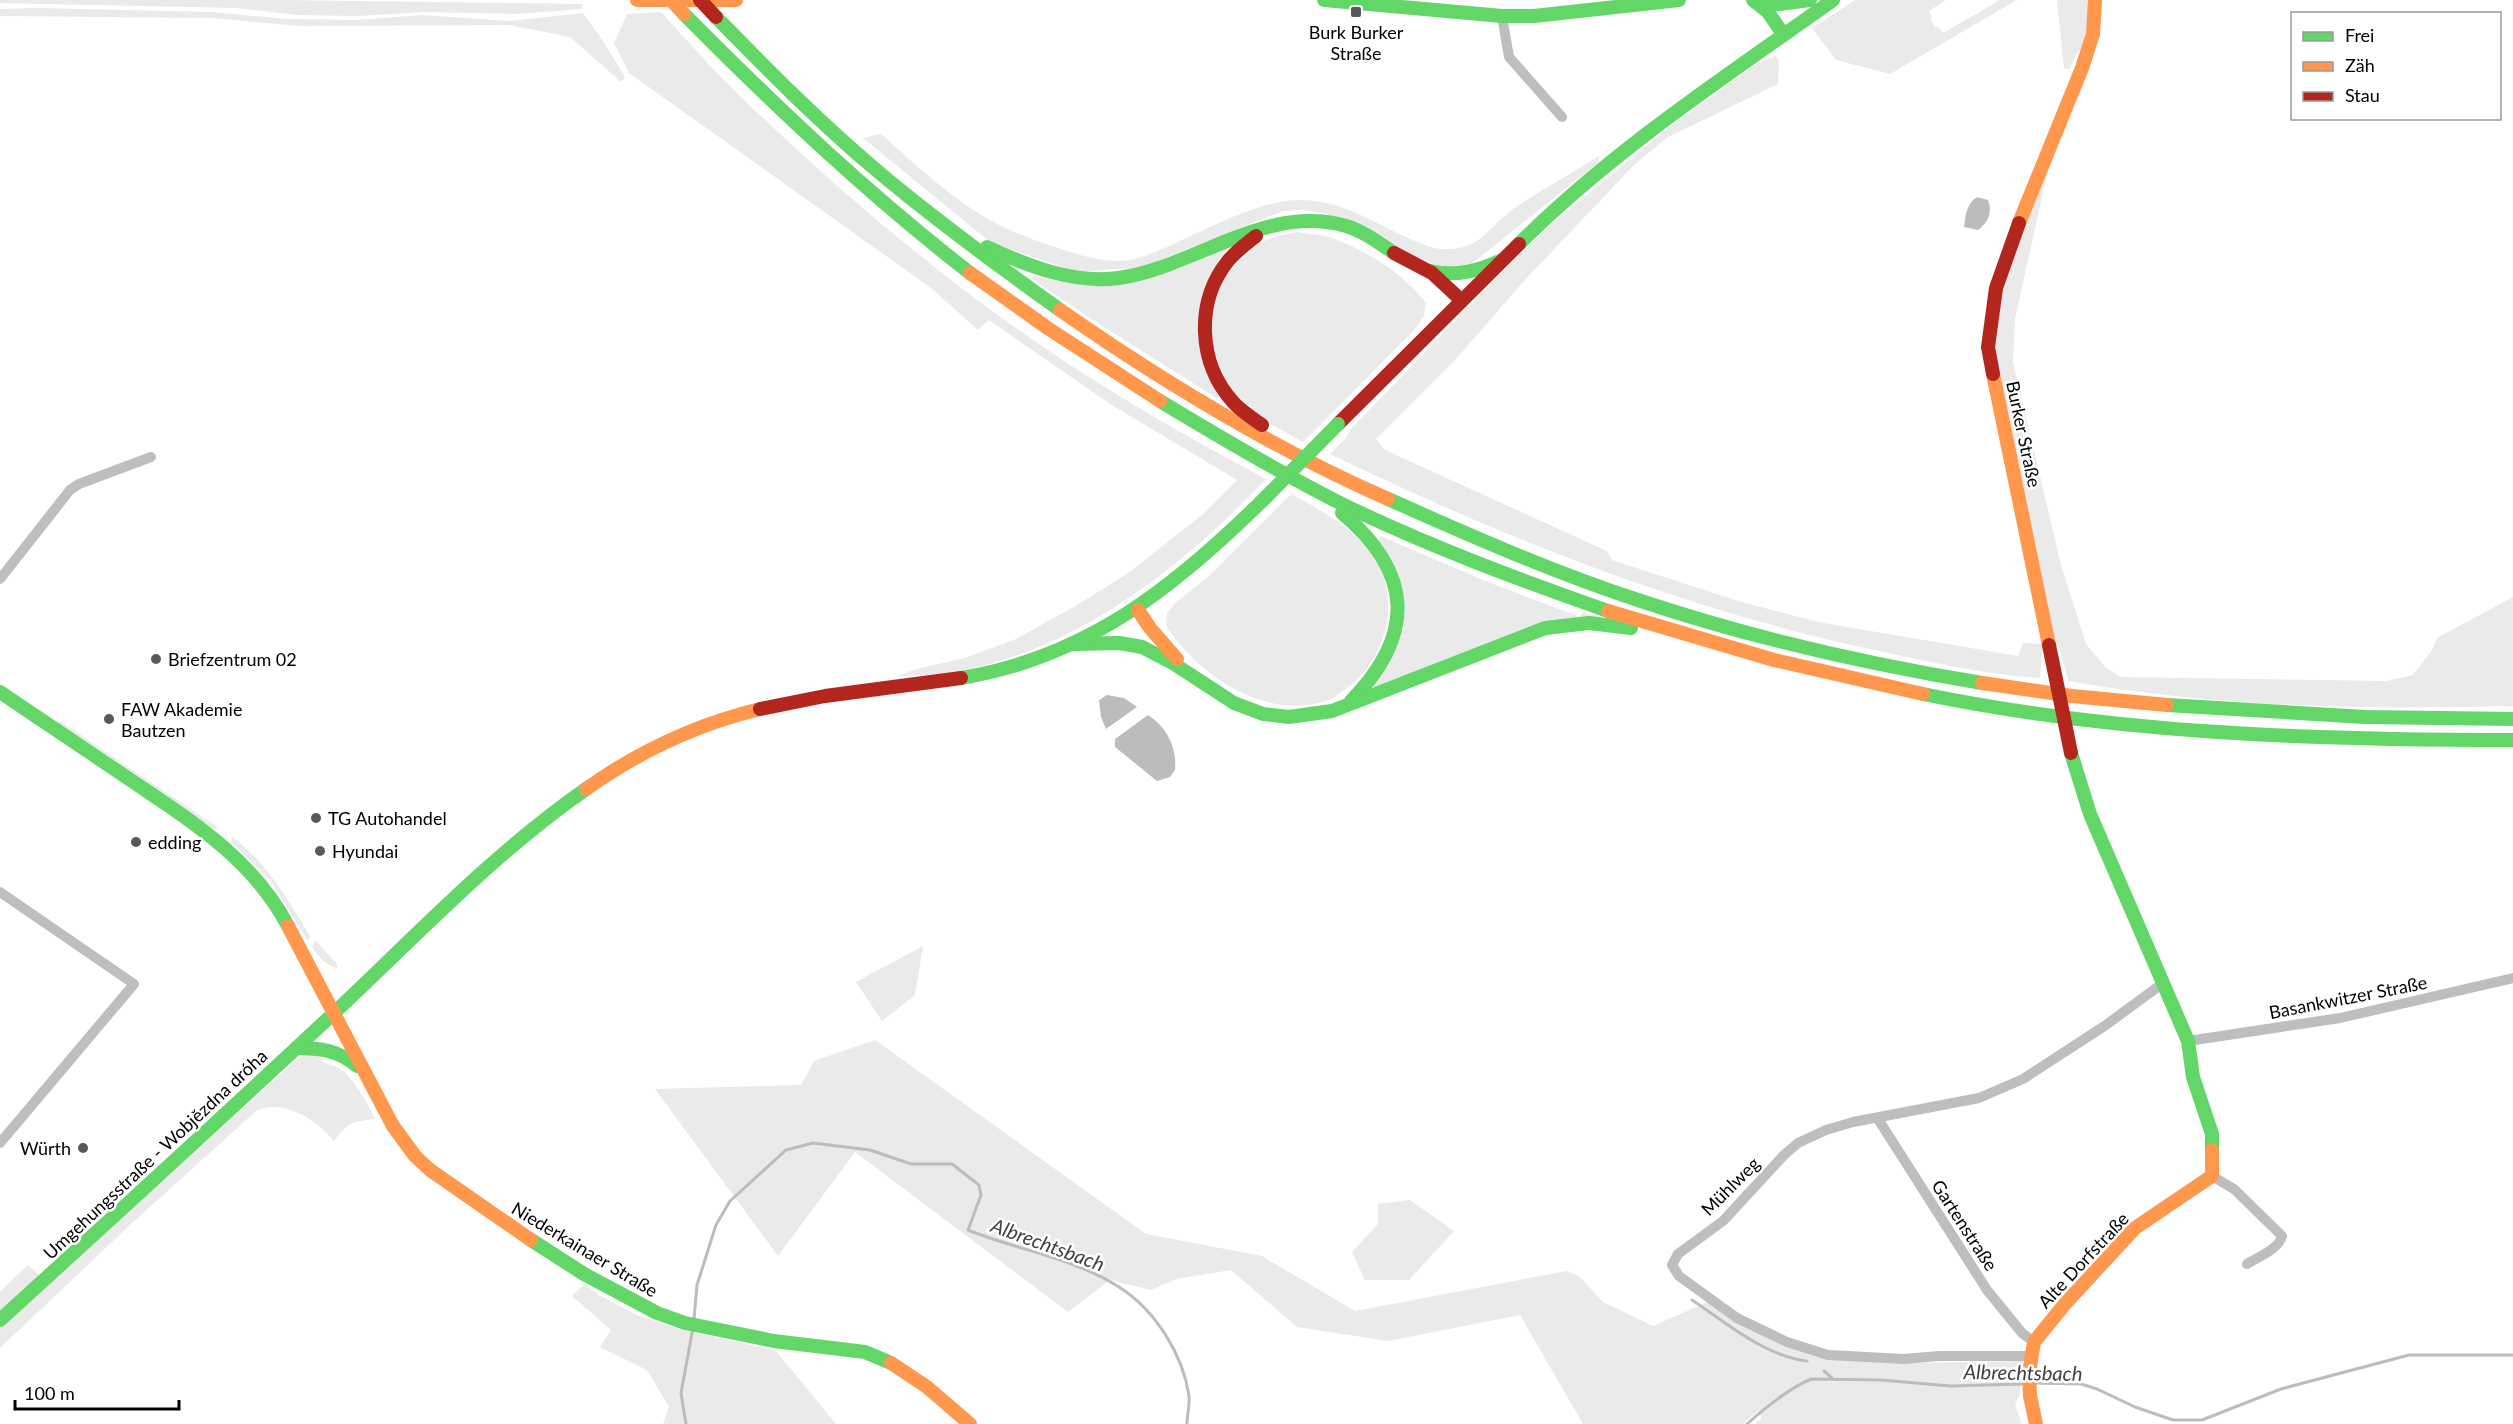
<svg xmlns="http://www.w3.org/2000/svg" width="2513" height="1424" viewBox="0 0 2513 1424" font-family="Lato,sans-serif">
<rect width="100%" height="100%" fill="#fff"/>
<!-- green -->
<g fill="#eaeaea">
<polygon points="0,0 280,0 583,4 581,9 518,14 425,12 358,16 297,15 237,8 0,3"/>
<polygon points="1855,0 1946,0 1929,11 1932,17 1930,19 1935,28 1938,26 1943,33 2000,0 2017,0 1890,74 1836,60 1812,28"/>
<polygon points="2057,0 2089,0 2085,43 2075,56 2070,69 2064,69"/>
<polygon points="36,8 211,12 286,19 358,20 422,15 510,21 583,13 603,41 625,77 621,82 570,37 509,25 300,26 210,18 0,16 0,9"/>
<path d="M 661,12 C 687,40 712,69 739,95 C 836,189 943,280 1055,355 C 1123,400 1194,441 1266,479 C 1170,580 1044,677 898,676 L 916,669 L 965,658 L 1016,639 L 1077,605 L 1127,574 L 1202,515 L 1237,480 L 1110,404 L 989,320 L 978,330 L 931,288 L 629,73 L 614,43 L 627,14 Z"/>
<path d="M 1775,56 L 1779,59 L 1778,84 L 1668,137 L 1635,164 L 1523,282 L 1456,359 L 1376,439 L 1385,450 L 1607,551 L 1612,560 L 1738,601 L 1818,622 L 2018,656 L 2023,643 L 2043,644 L 2040,678 C 1988,675 1935,663 1884,652 C 1690,612 1508,540 1330,454 L 1347,437 L 1350,430 L 1511,263 L 1554,222 L 1667,129 L 1756,64 Z"/>
<path d="M 881,134 C 917,166 956,203 999,225 C 1021,236 1044,244 1067,251 C 1090,258 1115,265 1139,258 C 1187,242 1249,200 1301,200 C 1351,201 1384,231 1428,246 C 1441,251 1459,250 1472,244 C 1487,236 1499,219 1513,209 C 1541,190 1571,174 1599,156 L 1599,162 L 1470,265 L 1443,269 L 1324,213 L 1302,210 L 1284,211 L 1267,217 L 1143,267 L 1076,272 L 990,242 L 863,138 Z"/>
<path d="M 2054,142 L 2015,319 L 2013,362 L 2061,565 L 2086,644 L 2106,668 L 2121,677 L 2387,681 L 2413,675 L 2432,650 L 2437,638 L 2513,597 L 2513,706 C 2365,710 2214,707 2068,681 L 2059,646 L 2050,644 L 1989,347 L 1992,312 Z"/>
<path d="M 1297,232 C 1307,234 1319,234 1329,237 C 1364,249 1405,274 1426,303 L 1424,316 L 1414,330 L 1303,442 L 1265,421 L 1228,387 L 1207,331 L 1220,280 L 1259,243 L 1277,236 Z"/>
<polygon points="1231,243 1205,290 1220,395 1218,399 1093,320 1031,278 1035,276 1068,283"/>
<path d="M 1291,494 C 1319,509 1347,524 1368,550 C 1404,592 1389,660 1344,690 C 1339,693 1334,698 1329,700 C 1266,722 1199,676 1166,626 L 1167,614 L 1174,604 L 1209,576 Z"/>
<polygon points="1380,536 1483,580 1580,617 1583,612 1620,625 1597,621 1371,688 1404,629 1379,539"/>
<polygon points="60,721 219,828 213,829 72,734 57,722"/>
<path d="M 232,837 C 267,862 288,900 310,936 L 308,941 L 271,881 L 231,842 Z"/>
<path d="M 315,940 L 337,964 L 337,968 C 325,965 319,957 312,947 Z"/>
<polygon points="923,946 915,995 882,1021 856,982"/>
<polygon points="875,1040 1146,1234 1262,1256 1355,1311 1567,1271 1580,1277 1603,1302 1653,1326 1712,1300 1808,1350 1903,1363 2023,1361 2020,1394 2015,1405 2022,1424 1755,1424 1762,1418 1758,1411 1743,1424 1583,1424 1520,1315 1388,1341 1297,1327 1231,1270 1176,1279 1151,1290 1110,1280 1068,1312 855,1152 778,1256 655,1089 801,1085 814,1061"/>
<path d="M 320,1053 L 322,1061 C 329,1066 337,1065 343,1071 C 355,1081 369,1105 375,1119 C 352,1122 348,1122 334,1141 C 317,1120 285,1099 257,1110 L 131,1224 L 0,1348 L 0,1328 L 293,1063 L 304,1055 Z"/>
<polygon points="1410,1200 1454,1231 1409,1280 1365,1280 1352,1252 1378,1224 1378,1204"/>
<polygon points="28,1265 39,1275 0,1312 0,1292"/>
<polygon points="585,1284 597,1294 637,1315 683,1330 776,1351 836,1424 663,1424 669,1407 647,1370 600,1347 611,1330 572,1296"/>
</g>
<!-- water -->
<g fill="#bcbcbc">
<path d="M 1977,197 L 1988,200 C 1993,212 1988,223 1978,230 L 1964,227 C 1966,215 1966,204 1977,197 Z"/>
<polygon points="1107,695 1124,698 1137,707 1106,729 1101,717 1099,700"/>
<path d="M 1148,715 C 1167,727 1177,748 1175,770 L 1170,777 L 1157,781 L 1115,747 L 1115,739 Z"/>
</g>
<g fill="none" stroke-linecap="round" stroke-linejoin="round">
<!-- stream -->
<g stroke="#bcbcbc" stroke-width="3">
<path d="M 1692,1300 C 1728,1324 1763,1355 1807,1361"/>
<path d="M 694,1319 L 697,1285 L 716,1225 L 730,1201 L 786,1150 L 813,1143 L 870,1150 L 911,1164 L 952,1164 L 979,1185 L 981,1195 L 968,1230 C 1017,1250 1074,1258 1119,1287 C 1155,1310 1183,1354 1189,1396 C 1190,1405 1187,1415 1187,1424"/>
<polyline points="1824,1371 1832,1378"/>
<polyline points="2034,1383 2081,1384 2097,1389 2135,1407 2173,1420 2202,1420 2281,1389 2409,1355 2513,1355"/>
<polyline points="686,1424 681,1393 693,1328"/>
<path d="M 1747,1424 C 1766,1407 1788,1389 1811,1379 L 1881,1380 L 1950,1386 L 2024,1384"/>
</g>
<!-- street -->
<g stroke="#bebebe" stroke-width="10">
<polyline points="1502,16 1509,57 1562,117"/>
<polyline points="0,579 70,490 79,484 151,457"/>
<polyline points="0,892 134,984 0,1143"/>
<polyline points="2188,1041 2340,1018 2513,978"/>
<polyline points="1878,1119 1987,1290 2022,1333 2034,1342"/>
<path d="M 2212,1176 L 2234,1189 L 2282,1236 C 2279,1249 2258,1257 2247,1264"/>
<polyline points="2030,1356 1939,1356 1904,1359 1828,1355 1787,1342 1737,1318 1679,1276 1672,1265 1678,1254 1723,1221 1784,1155 1798,1143 1826,1130 1853,1122 1979,1098 2023,1079 2106,1025 2163,983"/>
</g>
<!-- fast -->
<g stroke="#63d668" stroke-width="14">
<polyline points="1324,0 1502,16 1534,16 1679,0"/>
<polyline points="1753,0 1768,12 1783,34"/>
<polyline points="1754,0 1779,4 1810,0"/>
<path d="M 684,14 C 775,106 868,194 970,273"/>
<path d="M 716,17 C 767,69 819,122 875,169 C 934,219 997,265 1060,310"/>
<path d="M 1519,244 C 1613,150 1725,77 1833,0"/>
<path d="M 987,247 C 1028,266 1073,284 1119,278 C 1195,267 1266,203 1346,226 C 1363,231 1379,243 1394,253"/>
<path d="M 1430,271 C 1456,277 1478,271 1502,260"/>
<path d="M 1160,401 C 1221,438 1282,474 1346,506 C 1431,547 1520,580 1608,611"/>
<path d="M 1388,499 C 1471,536 1555,573 1641,601 C 1752,638 1867,664 1982,683"/>
<path d="M 1342,513 C 1413,573 1416,634 1351,701"/>
<polyline points="1074,644 1119,643 1142,647 1171,662 1234,703 1263,714 1289,717 1332,711 1545,628 1589,623 1631,628"/>
<path d="M 961,678 C 1088,657 1176,586 1265,498"/>
<path d="M 0,692 C 43,721 86,750 129,779 C 191,821 252,858 288,926"/>
<path d="M 1923,694 C 2117,734 2316,740 2513,740"/>
<polyline points="2167,705 2365,717 2513,719"/>
<polyline points="2071,753 2090,814 2188,1041 2193,1077 2212,1134 2212,1150"/>
<path d="M 296,1048 C 320,1048 338,1050 357,1066"/>
<polyline points="531,1240 584,1274 657,1313 685,1323 774,1341 865,1352 891,1363"/>
<path d="M 0,1320 C 112,1218 224,1116 335,1012 C 416,936 494,853 586,789"/>
</g>
<!-- slow -->
<g stroke="#ff974d" stroke-width="14">
<polyline points="637,0 736,0"/>
<polyline points="2019,223 2082,68 2093,34 2095,0"/>
<polyline points="970,273 1049,329 1160,401"/>
<path d="M 1060,310 C 1162,381 1274,449 1388,499"/>
<polyline points="1993,374 2049,645"/>
<polyline points="1138,610 1150,628 1177,659"/>
<polyline points="1608,611 1774,660 1923,694"/>
<polyline points="1982,683 2072,696 2167,705"/>
<path d="M 586,789 C 638,752 698,724 760,709"/>
<polyline points="288,926 393,1126 415,1156 430,1170 531,1240"/>
<polyline points="891,1363 927,1387 970,1424"/>
<polyline points="2036,1424 2030,1396 2029,1373 2034,1342 2064,1305 2135,1228 2212,1176 2212,1150"/>
</g>
<!-- jam -->
<g stroke="#b3261e" stroke-width="14">
<path d="M 1256,236 C 1246,244 1236,251 1228,261 C 1195,302 1198,363 1233,402 C 1241,411 1252,418 1262,425"/>
<polyline points="1394,253 1432,273 1461,300"/>
<polyline points="1993,374 1988,347 1996,288 2019,223"/>
<polyline points="1338,424 1519,244"/>
<polyline points="760,709 825,696 961,678"/>
</g>
<!-- fast-bridge -->
<polyline stroke="#63d668" stroke-width="14" points="1265,498 1338,424"/>
<!-- slow-bridge -->
<polyline stroke="#ff974d" stroke-width="14" points="671,0 684,14"/>
<!-- jam-bridge -->
<g stroke="#b3261e" stroke-width="14">
<polyline points="700,0 716,17"/>
<polyline points="2049,645 2071,753"/>
</g>
</g>
<!-- markers -->
<g fill="#595959" stroke="#fff" stroke-width="2">
<rect x="1350" y="6" width="12" height="12" rx="3"/>
<circle cx="156" cy="659" r="6"/>
<circle cx="109" cy="719" r="6"/>
<circle cx="316" cy="818" r="6"/>
<circle cx="136" cy="842" r="6"/>
<circle cx="320" cy="851" r="6"/>
<circle cx="83" cy="1148" r="6"/>
</g>
<g text-anchor="middle" dominant-baseline="central" stroke-width="5" stroke-linejoin="round" paint-order="stroke">
<!-- poi labels -->
<g font-size="18" fill="#000" stroke="#fff" text-anchor="start">
<text x="1356" y="32" text-anchor="middle">Burk Burker<tspan x="1356" dy="21">Straße</tspan></text>
<text x="168" y="659">Briefzentrum 02</text>
<text x="121" y="709">FAW Akademie<tspan x="121" dy="21">Bautzen</tspan></text>
<text x="328" y="818">TG Autohandel</text>
<text x="148" y="842">edding</text>
<text x="332" y="851">Hyundai</text>
<text x="71" y="1148" text-anchor="end">Würth</text>
</g>
<!-- street labels -->
<g font-size="18" fill="#000" stroke="#fff">
<text transform="translate(2024 434) rotate(78)">Burker Straße</text>
<text transform="translate(2348 997) rotate(-11)">Basankwitzer Straße</text>
<text transform="translate(155 1154) rotate(-43)">Umgehungsstraße - Wobjězdna dróha</text>
<text transform="translate(1730 1186) rotate(-45)">Mühlweg</text>
<text transform="translate(1965 1225) rotate(57)">Gartenstraße</text>
<text transform="translate(585 1249) rotate(31)">Niederkainaer Straße</text>
<text transform="translate(2083 1260) rotate(-47)">Alte Dorfstraße</text>
</g>
<!-- water labels -->
<g font-size="20" font-style="italic" fill="#404040" stroke="#fff">
<text transform="translate(1048 1244) rotate(20)">Albrechtsbach</text>
<text transform="translate(2023 1372) rotate(1)">Albrechtsbach</text>
</g>
</g>
<!-- legend -->
<rect x="2291" y="12" width="210" height="108" fill="#ffffff" stroke="#999999" stroke-width="1.5"/>
<rect x="2303" y="32" width="30" height="9" fill="#63d668" stroke="#999999" stroke-width="1.5"/>
<text x="2345" y="42" font-size="18" fill="#000000">Frei</text>
<rect x="2303" y="62" width="30" height="9" fill="#ff974d" stroke="#999999" stroke-width="1.5"/>
<text x="2345" y="72" font-size="18" fill="#000000">Zäh</text>
<rect x="2303" y="92" width="30" height="9" fill="#b3261e" stroke="#999999" stroke-width="1.5"/>
<text x="2345" y="102" font-size="18" fill="#000000">Stau</text>
<!-- scale -->
<path d="M15 1400v9h164v-9" fill="none" stroke="#000000" stroke-width="3"/>
<text x="24" y="1400" font-size="18" fill="#000000" stroke="#ffffff" stroke-width="4.5" paint-order="stroke">100 m</text>
</svg>
